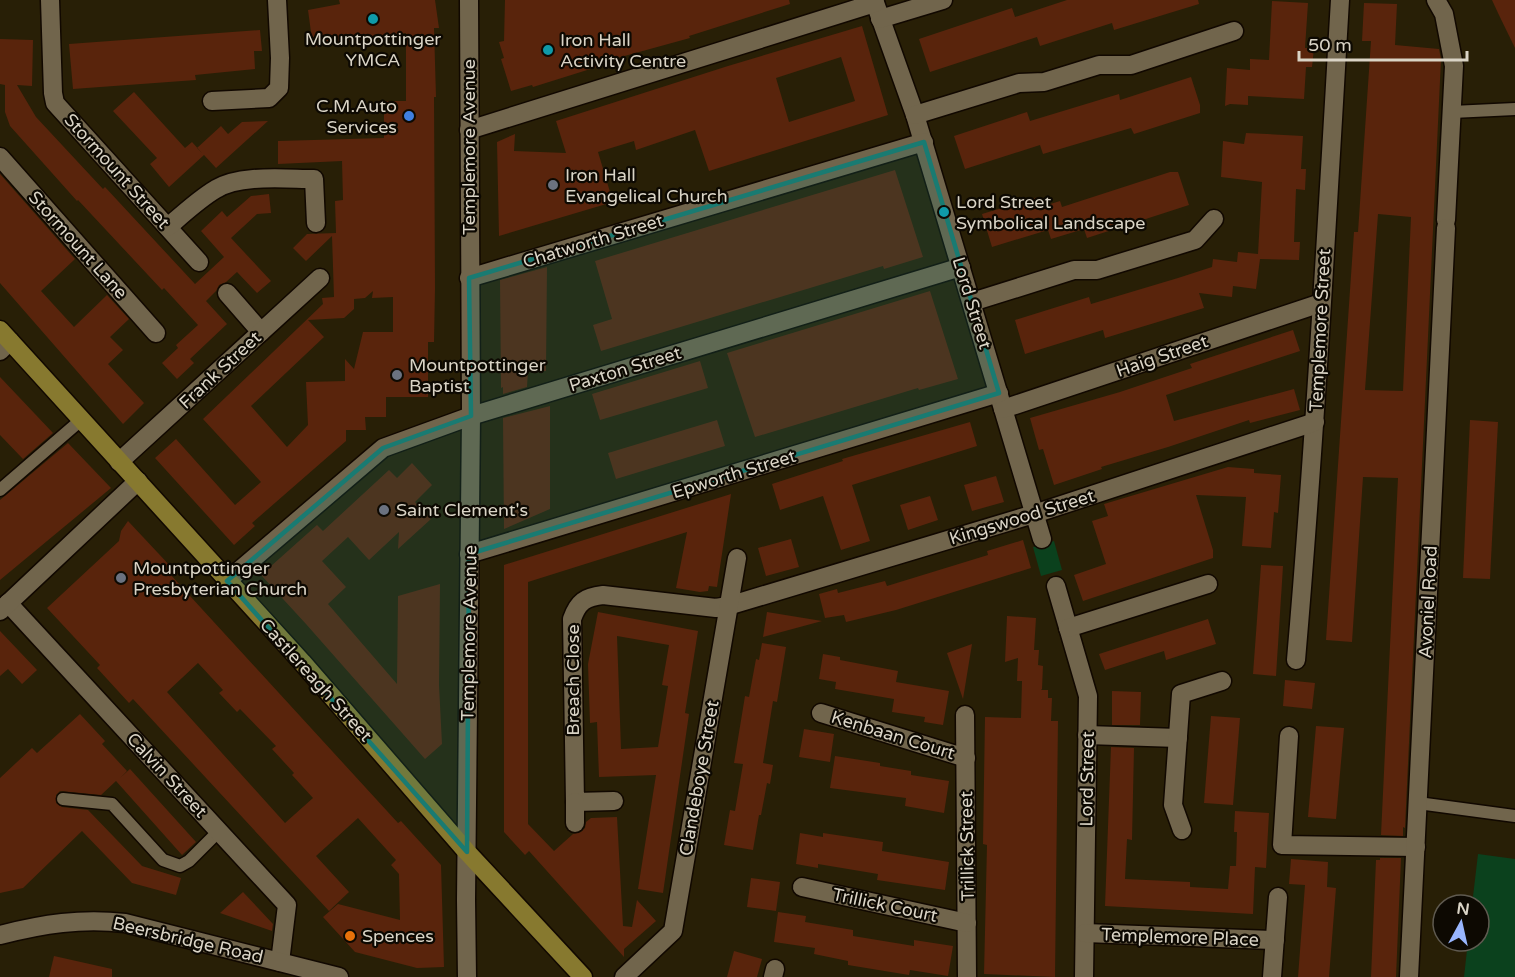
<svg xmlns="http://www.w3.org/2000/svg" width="1515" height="977" viewBox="0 0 1515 977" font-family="'Varela Round',sans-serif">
<rect width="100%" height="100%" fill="#281f06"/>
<!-- green -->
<g fill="#0b411d">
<polygon points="1054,541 1062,570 1041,576 1033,547"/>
<polygon points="1478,854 1515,859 1515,977 1464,977 1468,941 1479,941 1479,905 1472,905"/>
</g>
<!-- building -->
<g fill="#59240c" fill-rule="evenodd">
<path d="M 339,0 L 435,0 L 439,28 L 434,28 L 436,97 L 434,97 L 435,288 L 434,342 L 428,342 L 428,397 L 386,397 L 386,417 L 365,417 L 366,430 L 346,430 L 346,441 L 252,523 L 255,526 L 234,545 L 155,458 L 176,439 L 235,505 L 261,482 L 203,419 L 323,304 L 322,298 L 334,297 L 332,236 L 306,261 L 293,248 L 307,234 L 336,233 L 335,201 L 343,200 L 342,161 L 278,164 L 278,141 L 384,138 L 384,101 L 406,101 L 406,33 L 313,47 L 308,10 L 340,4 ZM 373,291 L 372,298 L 393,297 L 393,332 L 363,332 L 354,369 L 345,359 L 345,381 L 306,382 L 308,425 L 287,447 L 251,406 L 324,337 L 308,320 L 344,318 L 354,309 L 354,299 L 365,298 Z"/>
<polygon points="505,0 789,0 790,4 689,36 690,38 599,63 600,66 533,87 532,85 511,91 501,59 504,58 499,42 504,41"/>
<polygon points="1067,0 1198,0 1199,4 1114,30 1112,23 1040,46 1037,37 930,72 919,39 1012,8 1015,17"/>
<polygon points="1492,0 1515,0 1515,48 1498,13"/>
<polygon points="1272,1 1308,3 1305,48 1314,48 1312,67 1306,67 1304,99 1248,96 1248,105 1230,104 1225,106 1227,68 1250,70 1250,59 1269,60"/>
<path d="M 1364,3 L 1397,4 L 1395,45 L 1439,49 L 1441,59 L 1405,828 L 1403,827 L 1403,836 L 1381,835 L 1398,478 L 1363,477 L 1352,642 L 1326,640 L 1354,232 L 1358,232 L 1371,41 L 1362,41 ZM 1378,214 L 1411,217 L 1403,391 L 1365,390 Z"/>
<path d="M 862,26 L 888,115 L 709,171 L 695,130 L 636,150 L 634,141 L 598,152 L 613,202 L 499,236 L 497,142 L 515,134 L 514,151 L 566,153 L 556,121 L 728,66 ZM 841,57 L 855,101 L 789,122 L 776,78 Z"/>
<polygon points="260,30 262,51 254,51 255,69 195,75 196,80 73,89 69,44"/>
<polygon points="0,39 33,40 32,86 17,85 36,117 103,189 105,187 195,284 224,257 201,231 222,211 227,217 251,196 269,194 271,213 257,214 231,238 271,281 257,293 237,272 226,282 219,285 216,291 206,301 227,324 190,359 194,363 177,379 162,363 178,348 176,345 198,325 164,288 162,290 78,200 77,201 10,126 5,112 5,85 0,84"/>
<polygon points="1191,77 1200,105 1200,113 1134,134 1131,128 1043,154 1040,145 965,169 954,136 1027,112 1030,121 1119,94 1120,100"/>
<polygon points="134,92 185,148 192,142 202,153 197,148 221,126 228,134 242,122 268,121 216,168 204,155 169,187 150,164 157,158 113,111"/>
<polygon points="1246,133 1303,136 1301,169 1306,169 1305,190 1296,189 1294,242 1300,242 1299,260 1260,259 1256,289 1233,286 1232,297 1199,293 1204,308 1105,338 1103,330 1025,354 1015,320 1089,297 1091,304 1178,278 1212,267 1213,259 1237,262 1238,252 1258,254 1262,182 1221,177 1223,141 1244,144"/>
<polygon points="895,170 923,257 884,269 883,266 601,351 593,325 612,319 595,261"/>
<polygon points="1170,172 1178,172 1189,205 1087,238 1084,229 1051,239 1048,230 992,247 982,214 1038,197 1041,207 1060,201 1062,207"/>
<polygon points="0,174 75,259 41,291 74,327 107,295 129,319 110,337 123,350 108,364 144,403 123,424 0,283"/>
<polygon points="547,267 546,371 528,371 527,387 503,394 503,387 501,388 500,280"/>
<polygon points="930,291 958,379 919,390 918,388 755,437 727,353"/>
<polygon points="1293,330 1300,351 1166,395 1174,421 1294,389 1300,410 1250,423 1249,420 1168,447 1101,467 1102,469 1054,485 1043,449 1039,450 1030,418 1120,392 1192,368 1190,364"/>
<polygon points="700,361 708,388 600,420 592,394"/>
<polygon points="0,377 53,433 23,459 0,435"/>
<polygon points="550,406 550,509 504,529 503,418"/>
<polygon points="717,420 725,446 616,479 608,453"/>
<polygon points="1470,420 1498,422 1490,579 1463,578"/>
<polygon points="970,422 977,446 852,485 870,541 841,550 823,496 780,510 772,484 843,461 842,459"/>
<polygon points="68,443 111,488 0,580 0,500"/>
<polygon points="412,463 432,485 415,502 431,519 398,549 399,532 369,560 348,537 322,561 346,587 328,604 397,684 398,596 440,584 439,685 442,744 425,759 306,624 261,575 317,525 323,531 389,470 397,478"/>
<polygon points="1228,467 1254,469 1254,473 1281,475 1278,513 1274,512 1271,548 1242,546 1246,497 1196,495 1213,550 1213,558 1083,601 1074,575 1106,564 1092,521 1108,516 1104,504"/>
<polygon points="996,476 1004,502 972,511 964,485"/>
<polygon points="731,494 717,587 709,586 708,591 700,592 676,588 687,532 528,582 528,824 554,851 573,834 581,832 585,828 586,822 591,818 617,817 623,926 632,927 637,900 656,921 624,949 624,957 529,851 525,855 504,832 504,565"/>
<polygon points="930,496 938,520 908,530 900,505"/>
<path d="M 128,521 L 173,569 L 169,573 L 398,823 L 401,821 L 441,865 L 444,967 L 417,968 L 355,952 L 323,917 L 338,904 L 400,920 L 399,874 L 391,865 L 396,860 L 358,818 L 316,856 L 349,892 L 329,911 L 133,699 L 129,703 L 97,668 L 100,665 L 47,608 L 119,541 L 121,531 ZM 198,663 L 223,690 L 219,693 L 237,712 L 240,709 L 276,746 L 272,749 L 294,773 L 292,775 L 313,798 L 285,823 L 167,692 Z"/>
<polygon points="791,539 799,567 766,576 758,548"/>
<polygon points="1023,540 1031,568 896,610 846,622 844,615 825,618 819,594 837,589 838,593 885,581 887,586 988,555 987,551"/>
<polygon points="1261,565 1283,566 1276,676 1253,674"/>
<path d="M 598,612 L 698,631 L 685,713 L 689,714 L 663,893 L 638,889 L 656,775 L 599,777 L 597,722 L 590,723 L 588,664 ZM 617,636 L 669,645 L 662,685 L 668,686 L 658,747 L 621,749 Z"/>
<polygon points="767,612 822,621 763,637"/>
<polygon points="1007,616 1036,618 1034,650 1039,650 1038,665 1043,666 1042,689 1041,690 1048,690 1048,698 1052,698 1051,721 1058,721 1055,977 984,974 987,845 983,844 985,717 1021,718 1022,681 1017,681 1018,658 1005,662"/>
<polygon points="1208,619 1216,644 1166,660 1164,651 1105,670 1099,654"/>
<polygon points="0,631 37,670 22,684 8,669 0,676"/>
<polygon points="762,643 786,647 777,702 773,701 763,763 773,765 770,784 767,783 761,815 759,815 753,850 724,845 730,810 735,811 743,764 734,763 745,696 749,697 756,659 759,660"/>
<polygon points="972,644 963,699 947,653"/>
<polygon points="823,654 840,657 840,660 898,671 896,682 949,691 943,725 924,722 925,717 892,712 894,699 835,689 836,682 819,679"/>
<polygon points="1285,680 1315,683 1312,709 1283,706"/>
<polygon points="1112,691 1141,692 1140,725 1112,725"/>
<polygon points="80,714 105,741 102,744 127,771 120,778 130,769 196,842 182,855 116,781 101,795 60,791 56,795 56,803 62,807 88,810 142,866 181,878 176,895 132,883 82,831 23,888 0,893 0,778 32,748 37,753"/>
<polygon points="1211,716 1240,718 1233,805 1204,803"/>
<polygon points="1316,726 1344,728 1336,819 1308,817"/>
<polygon points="804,729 834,734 830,762 799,757"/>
<polygon points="1111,747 1134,748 1132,840 1127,839 1125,879 1190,882 1190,887 1228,889 1230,866 1236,866 1237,832 1234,832 1235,811 1269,813 1266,868 1255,867 1253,914 1105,906"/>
<polygon points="835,756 880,763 880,766 911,771 911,775 949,781 944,813 905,806 906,798 830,788"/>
<polygon points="800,833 823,837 823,833 883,842 882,851 949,862 945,890 877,880 878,874 818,864 818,868 796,864"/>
<polygon points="1380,858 1401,858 1396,977 1371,977 1376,860 1380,860"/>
<polygon points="1291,859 1328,862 1327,887 1336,888 1329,977 1298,977 1305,885 1289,884"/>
<polygon points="751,878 780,882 776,911 747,907"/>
<polygon points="243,892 273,924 272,931 220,913"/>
<polygon points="778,912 806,916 805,922 853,930 853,936 914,946 914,940 953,946 948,976 910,970 909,975 848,965 848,961 814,954 815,948 774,942"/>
<polygon points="734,951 762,959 757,977 727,977"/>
<polygon points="54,956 112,969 112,977 49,977"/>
</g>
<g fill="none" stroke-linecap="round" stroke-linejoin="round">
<defs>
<g id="service">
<polyline points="1452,112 1515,109"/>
<polyline points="0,490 81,420"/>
<polyline points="63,799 112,804 163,860 180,866 189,861 219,831"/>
<polyline points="1418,803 1515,816"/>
</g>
<g id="minor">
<polyline points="50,0 53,93 55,103 199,262"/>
<polyline points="874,0 915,115 1042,539"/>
<polyline points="1436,0 1444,14 1454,66 1446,220"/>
<polyline points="880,19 943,0"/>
<polyline points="212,101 269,98 279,88 280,58 277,0"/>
<polyline points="915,115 1019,83 1044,82 1099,65 1131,65 1234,31"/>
<polyline points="469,130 875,3"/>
<polyline points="0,157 156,333"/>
<path d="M 168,227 C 183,214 199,199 216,189 C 240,174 286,179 314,179 L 316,223"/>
<polyline points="469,278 924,142"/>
<polyline points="227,293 261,332"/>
<polyline points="972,302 1074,270 1097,270 1195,240 1214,219"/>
<polyline points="0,351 10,341"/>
<polyline points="1003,409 1321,303"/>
<polyline points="119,462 320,278"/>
<polyline points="469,554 999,393"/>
<polyline points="227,581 383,448 471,416 961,267"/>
<polyline points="1056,586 1088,696 1084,977"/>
<polyline points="8,603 287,905 280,962"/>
<polyline points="0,611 138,481"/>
<polyline points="1068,628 1208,584"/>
<path d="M 1296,660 C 1315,440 1327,220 1340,0"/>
<polyline points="821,713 966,758"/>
<polyline points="965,715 967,977"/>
<polyline points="1087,735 1178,738"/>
<polyline points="1289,736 1282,845 1416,847"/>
<path d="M 614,801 L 575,802 L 572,619 C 578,602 585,597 603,595 L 716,608 L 728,606 L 1034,514 L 1315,422"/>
<polyline points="575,802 575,823"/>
<polyline points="1182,830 1173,805 1181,694 1222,681"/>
<polyline points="802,887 967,923"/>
<polyline points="1085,933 1275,940"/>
<polyline points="624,977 673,931 737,558"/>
<polyline points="773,977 775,969"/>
<polyline points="1272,977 1278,897"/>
<polyline points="1409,977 1446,228"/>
</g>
<polyline id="tertiary" points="467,977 466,900 471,416 469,0"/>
<path id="secondary" d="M 0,935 C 43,924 81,918 125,923 L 339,977"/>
<polyline id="primary" points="0,330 302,662 467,852 583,977"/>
</defs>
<!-- service casing -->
<use href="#service" stroke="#110800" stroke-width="15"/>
<!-- minor casing -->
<use href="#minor" stroke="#110800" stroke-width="21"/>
<!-- tertiary casing -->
<use href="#tertiary" stroke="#110800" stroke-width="21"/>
<!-- secondary casing -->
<use href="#secondary" stroke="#110800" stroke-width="21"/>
<!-- primary casing -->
<use href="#primary" stroke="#110800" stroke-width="21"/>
<!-- service -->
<use href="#service" stroke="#71654c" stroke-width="12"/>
<!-- minor -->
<use href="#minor" stroke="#71654c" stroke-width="18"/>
<!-- tertiary -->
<use href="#tertiary" stroke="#71654c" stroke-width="18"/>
<!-- secondary -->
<use href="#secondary" stroke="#71654c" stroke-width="18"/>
<!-- primary -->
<use href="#primary" stroke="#87792f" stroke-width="18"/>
</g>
<!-- marked area -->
<path fill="#197b72" fill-opacity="0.2" stroke="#197b72" stroke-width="4.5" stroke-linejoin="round" d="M 924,142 L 999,393 L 469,554 L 467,852 L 227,581 L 383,448 L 471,416 L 469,278 Z"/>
<!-- markers -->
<g fill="#0f9aa8" stroke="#0d0902" stroke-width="2">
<circle cx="373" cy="19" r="6"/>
<circle cx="548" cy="50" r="6"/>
<circle cx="944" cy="212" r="6"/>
</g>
<circle fill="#3f7fe0" stroke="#0d0902" stroke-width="2" cx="409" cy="116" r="6"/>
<g fill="#6b7280" stroke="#0d0902" stroke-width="2">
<circle cx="553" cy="185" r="6"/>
<circle cx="397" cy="375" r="6"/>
<circle cx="384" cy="510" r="6"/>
<circle cx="121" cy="578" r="6"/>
</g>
<circle fill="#e8710a" stroke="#0d0902" stroke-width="2" cx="350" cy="936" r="6"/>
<g text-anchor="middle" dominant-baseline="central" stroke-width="4.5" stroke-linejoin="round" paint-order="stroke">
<!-- poi labels -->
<g font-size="18" fill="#dad4c6" stroke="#0d0902" text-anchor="start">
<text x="373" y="39" text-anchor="middle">Mountpottinger<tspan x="373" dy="21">YMCA</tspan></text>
<text x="560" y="40">Iron Hall<tspan x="560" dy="21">Activity Centre</tspan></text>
<text x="397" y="106" text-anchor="end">C.M.Auto<tspan x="397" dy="21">Services</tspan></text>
<text x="565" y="175">Iron Hall<tspan x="565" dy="21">Evangelical Church</tspan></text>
<text x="956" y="202">Lord Street<tspan x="956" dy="21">Symbolical Landscape</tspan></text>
<text x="409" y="365">Mountpottinger<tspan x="409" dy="21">Baptist</tspan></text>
<text x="396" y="510">Saint Clement's</text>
<text x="133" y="568">Mountpottinger<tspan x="133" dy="21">Presbyterian Church</tspan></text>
<text x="362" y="936">Spences</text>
</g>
<!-- street labels -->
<g font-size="18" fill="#dad4c6" stroke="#0d0902">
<text transform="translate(469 147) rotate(-90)">Templemore Avenue</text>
<text transform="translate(117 171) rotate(48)">Stormount Street</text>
<text transform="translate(593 241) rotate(-17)">Chatworth Street</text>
<text transform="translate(78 245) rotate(48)">Stormount Lane</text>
<text transform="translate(972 303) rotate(73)">Lord Street</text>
<text transform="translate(1320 330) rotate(-87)">Templemore Street</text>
<text transform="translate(1162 356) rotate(-19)">Haig Street</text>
<text transform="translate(625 369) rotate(-17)">Paxton Street</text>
<text transform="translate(220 370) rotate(-43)">Frank Street</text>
<text transform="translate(734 474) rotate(-17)">Epworth Street</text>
<text transform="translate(1022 517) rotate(-17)">Kingswood Street</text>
<text transform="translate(1428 602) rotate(-87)">Avoniel Road</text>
<text transform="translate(469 633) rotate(-89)">Templemore Avenue</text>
<text transform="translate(316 680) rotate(48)">Castlereagh Street</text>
<text transform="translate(573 680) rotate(-90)">Breach Close</text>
<text transform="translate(893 735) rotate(17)">Kenbaan Court</text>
<text transform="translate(167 775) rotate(47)">Calvin Street</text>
<text transform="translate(699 778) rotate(-80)">Clandeboye Street</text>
<text transform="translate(1087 779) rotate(-89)">Lord Street</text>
<text transform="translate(967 846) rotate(-91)">Trillick Street</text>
<text transform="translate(885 905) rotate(12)">Trillick Court</text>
<text transform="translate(1180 937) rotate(2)">Templemore Place</text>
<text transform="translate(188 940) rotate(13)">Beersbridge Road</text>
</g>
</g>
<!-- north arrow -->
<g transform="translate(1461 923) rotate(8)"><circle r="28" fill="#0d0902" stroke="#5f5a50" stroke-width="1.5"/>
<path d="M0-4.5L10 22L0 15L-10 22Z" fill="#98b5fd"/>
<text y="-9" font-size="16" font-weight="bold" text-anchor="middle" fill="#dad4c6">N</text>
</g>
<!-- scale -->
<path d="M1299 51v9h168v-9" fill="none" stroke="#dad4c6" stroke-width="3"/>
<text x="1308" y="51" font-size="18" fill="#dad4c6" stroke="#0d0902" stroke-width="4.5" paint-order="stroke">50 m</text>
</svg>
